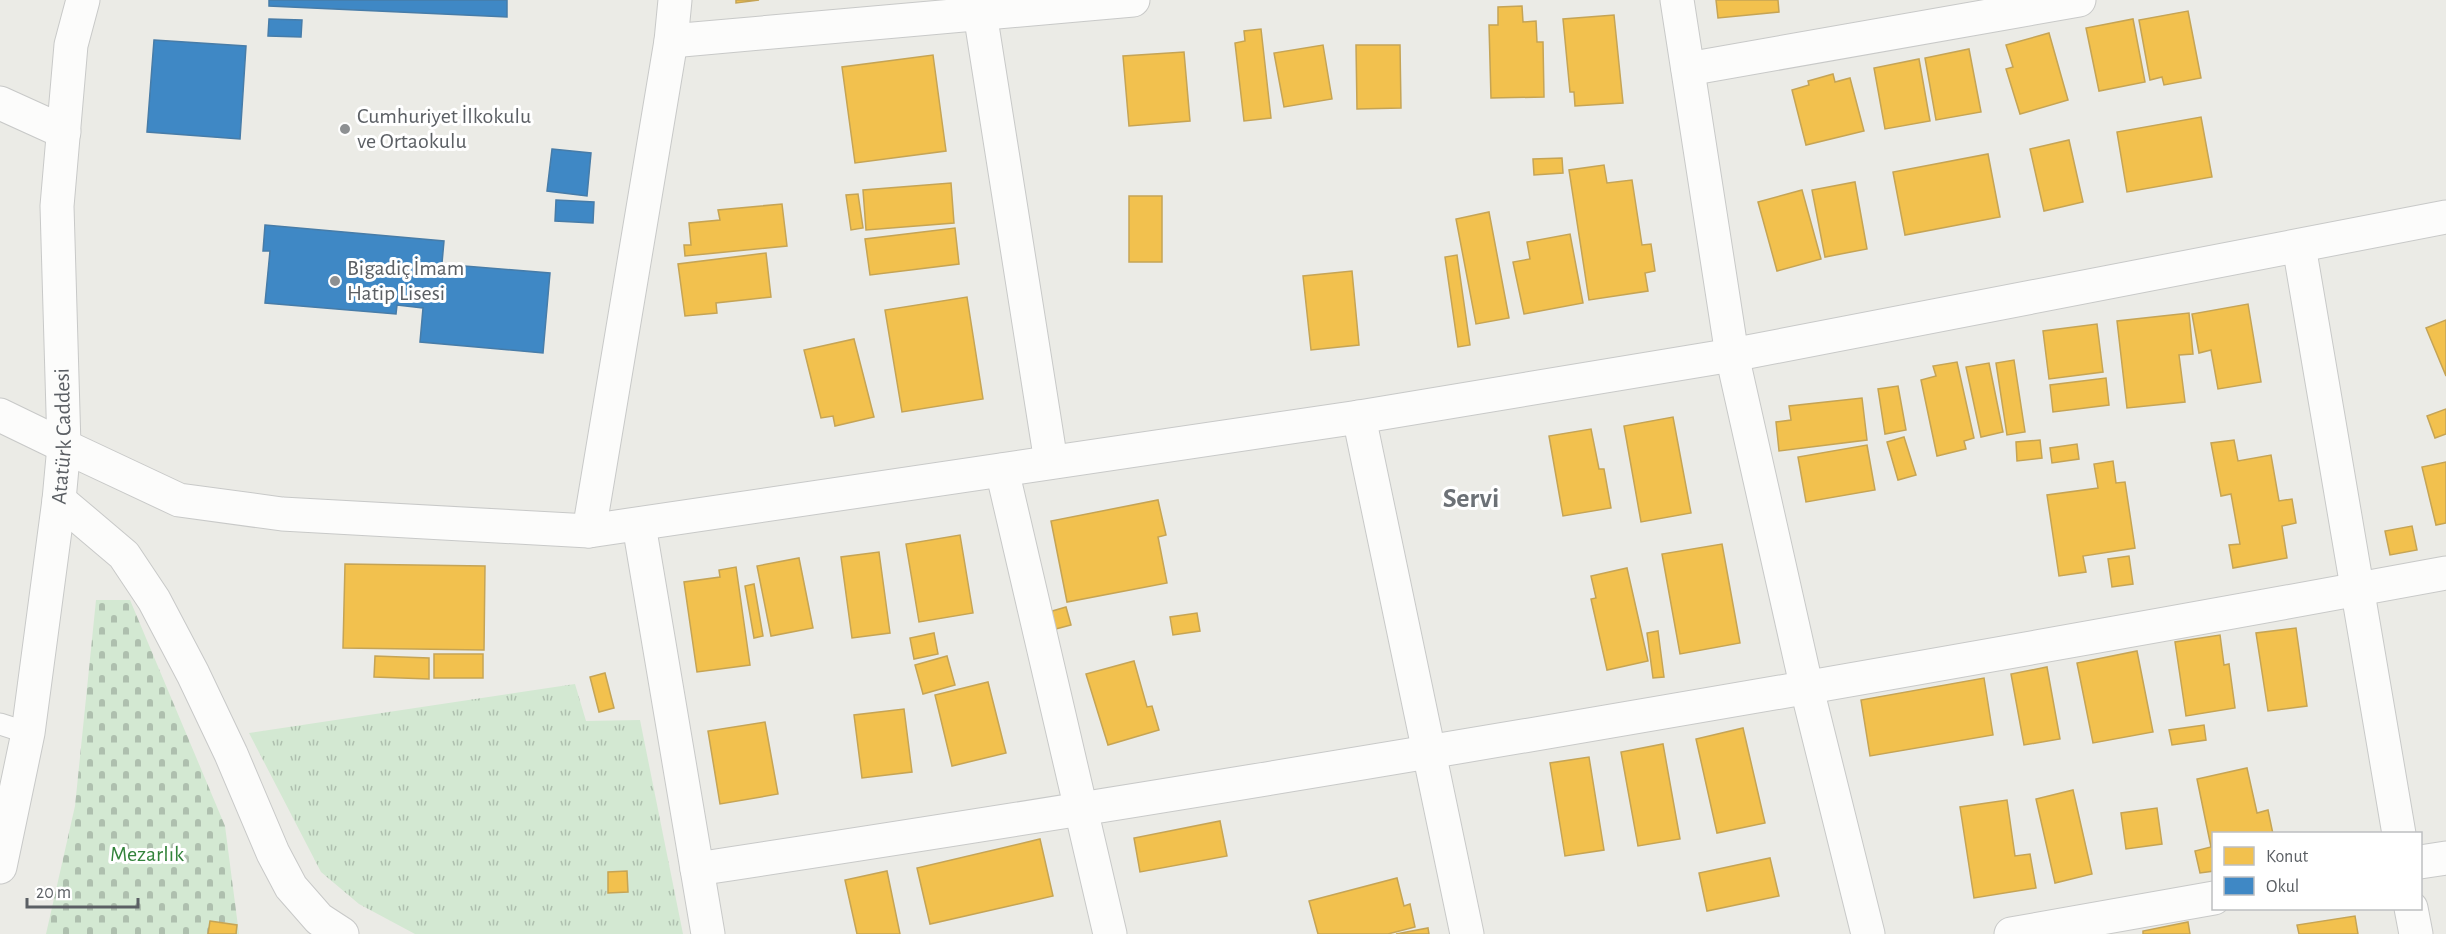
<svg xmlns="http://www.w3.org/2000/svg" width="2446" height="934" viewBox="0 0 2446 934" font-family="'Alegreya Sans',sans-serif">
<defs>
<pattern id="grass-tufts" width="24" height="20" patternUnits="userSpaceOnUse" patternTransform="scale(1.5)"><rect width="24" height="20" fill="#d3e8d2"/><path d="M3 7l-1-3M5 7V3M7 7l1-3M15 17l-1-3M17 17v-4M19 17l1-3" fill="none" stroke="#aebfae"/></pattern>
<pattern id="cemetery-stones" width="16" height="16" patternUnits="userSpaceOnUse" patternTransform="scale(1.5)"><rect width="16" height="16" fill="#d3e8d2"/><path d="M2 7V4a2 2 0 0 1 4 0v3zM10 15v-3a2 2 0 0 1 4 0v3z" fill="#aebfae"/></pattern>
</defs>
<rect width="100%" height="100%" fill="#ebebe6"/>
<!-- grass -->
<polygon fill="url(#grass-tufts)" points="575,684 586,721 640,720 683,934 415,934 359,904 321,872 249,733"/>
<!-- cemetery -->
<polygon fill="url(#cemetery-stones)" points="96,600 130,600 225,826 239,934 46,934 75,806"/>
<!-- homes -->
<g fill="#f2c14e" stroke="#c5a455" stroke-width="1.5">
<polygon points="736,0 759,0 736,3"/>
<polygon points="1716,0 1778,0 1779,12 1718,18"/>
<polygon points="1522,6 1523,22 1536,21 1537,42 1543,42 1544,97 1491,98 1489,25 1498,25 1498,7"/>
<polygon points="2188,11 2201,78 2164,85 2162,77 2150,80 2139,20"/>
<polygon points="1614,15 1623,103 1575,106 1574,92 1570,92 1563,19"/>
<polygon points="2133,19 2145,82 2099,91 2086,28"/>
<polygon points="1261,29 1271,118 1244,121 1235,43 1245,41 1244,31"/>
<polygon points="2049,33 2068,100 2020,114 2006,69 2013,67 2006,45"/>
<polygon points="1323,45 1332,99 1284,107 1274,53"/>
<polygon points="1356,45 1400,45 1401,108 1357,109"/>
<polygon points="1969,49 1981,112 1936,120 1925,58"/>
<polygon points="1184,52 1190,121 1129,126 1123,56"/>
<polygon points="933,55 946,151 855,163 842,67"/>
<polygon points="1919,59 1930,121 1885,129 1874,68"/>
<polygon points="1833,74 1835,82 1850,78 1864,131 1806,145 1792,90 1809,85 1808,81"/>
<polygon points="2201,117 2212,177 2127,192 2117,132"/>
<polygon points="2069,140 2083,202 2044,211 2030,149"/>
<polygon points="1988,154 2000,217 1905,235 1893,172"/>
<polygon points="1562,158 1563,173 1534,175 1533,159"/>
<polygon points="1604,165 1607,183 1632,180 1642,245 1651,244 1655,271 1645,273 1648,291 1589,300 1569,170"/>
<polygon points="1855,182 1867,249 1825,257 1812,190"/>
<polygon points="951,183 954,223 866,230 863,190"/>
<polygon points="1802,190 1821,259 1777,271 1758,202"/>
<polygon points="858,194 863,228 851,230 846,195"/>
<rect x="1129" y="196" width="33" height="66"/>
<polygon points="782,204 787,246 685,256 684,245 691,245 689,223 720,220 718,210"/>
<polygon points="1489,212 1509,318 1476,324 1456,219"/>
<polygon points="955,228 959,264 870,275 865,239"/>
<polygon points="1570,234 1583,303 1524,314 1513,262 1530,259 1527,242"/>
<polygon points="766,253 771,297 716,303 717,313 685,316 678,264"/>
<polygon points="1457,255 1470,345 1458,347 1445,257"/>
<polygon points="1352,271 1359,345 1311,350 1303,276"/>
<polygon points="967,297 983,399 902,412 885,310"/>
<polygon points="2248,304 2261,382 2218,389 2211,350 2199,353 2192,314"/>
<polygon points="2189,313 2193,354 2179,355 2185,402 2127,408 2117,321"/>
<polygon points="2446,320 2446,376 2426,328"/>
<polygon points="2097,324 2103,372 2049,379 2043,331"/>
<polygon points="854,339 874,417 835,426 833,416 821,418 804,350"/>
<polygon points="2014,360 2025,432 2007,435 1996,363"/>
<polygon points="1957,362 1974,438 1964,441 1966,449 1937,456 1921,380 1936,376 1933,366"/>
<polygon points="1989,363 2003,432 1981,437 1966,367"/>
<polygon points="2106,378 2109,405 2053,412 2050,385"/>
<polygon points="1898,386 1906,430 1885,434 1878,389"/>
<polygon points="1862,398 1867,440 1779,451 1776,422 1791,420 1789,406"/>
<polygon points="2446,409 2446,434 2435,438 2427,416"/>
<polygon points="1673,417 1691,513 1641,522 1624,426"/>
<polygon points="1591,429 1599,469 1604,469 1611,508 1563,516 1549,436"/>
<polygon points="1904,437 1916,475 1898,480 1887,442"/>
<polygon points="2040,440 2042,458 2017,461 2016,442"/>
<polygon points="2234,440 2238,461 2271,455 2279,501 2292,499 2296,523 2282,526 2287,558 2233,568 2229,545 2240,544 2231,494 2221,496 2211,443"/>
<polygon points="2077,444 2079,459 2052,463 2050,448"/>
<polygon points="1867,445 1875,490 1806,502 1798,457"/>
<polygon points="2113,461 2116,483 2125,482 2135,548 2083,556 2086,572 2059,576 2047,495 2098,488 2094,464"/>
<polygon points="2446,462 2446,523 2436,525 2422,467"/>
<polygon points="1158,500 1166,535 1158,537 1167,583 1067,602 1051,521"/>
<polygon points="2412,526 2417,550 2390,555 2385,531"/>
<polygon points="960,535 973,613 919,622 906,544"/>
<polygon points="1722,544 1740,643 1680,654 1662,554"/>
<polygon points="879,552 890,633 852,638 841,557"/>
<polygon points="2129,556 2133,584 2112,587 2108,559"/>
<polygon points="799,558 813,628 771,636 757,566"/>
<polygon points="345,564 485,566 484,650 343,648"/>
<polygon points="736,567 750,665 697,672 684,582 720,577 719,570"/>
<polygon points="1627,568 1648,661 1607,670 1591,599 1596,598 1591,576"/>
<polygon points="754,584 763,636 754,638 745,586"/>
<polygon points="1066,607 1071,625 1048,631 1042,614"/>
<polygon points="1197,613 1200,631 1173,635 1170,617"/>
<polygon points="2296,628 2307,706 2268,711 2256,633"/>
<polygon points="1658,631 1664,677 1653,678 1647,633"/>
<polygon points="934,633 938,654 914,659 910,638"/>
<polygon points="2220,635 2224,665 2229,664 2235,708 2186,716 2175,642"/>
<polygon points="2137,651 2153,732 2093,743 2077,663"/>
<rect x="434" y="654" width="49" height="24"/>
<polygon points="375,656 429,658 429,679 374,677"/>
<polygon points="947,656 955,685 923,694 915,665"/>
<polygon points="1134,661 1147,707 1152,706 1159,730 1108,745 1086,674"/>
<polygon points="2047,667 2060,739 2024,745 2011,674"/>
<polygon points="605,673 614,708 599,712 590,677"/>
<polygon points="1984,678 1993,735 1870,756 1861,700"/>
<polygon points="988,682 1006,753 952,766 935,695"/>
<polygon points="904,709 912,772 862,778 854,715"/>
<polygon points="765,722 778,794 720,804 708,731"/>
<polygon points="2204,725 2206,740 2172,745 2169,730"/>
<polygon points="1743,728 1765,823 1717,833 1696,739"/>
<polygon points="1663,744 1680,839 1638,846 1621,752"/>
<polygon points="1589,757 1604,850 1565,856 1550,763"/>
<polygon points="2247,768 2257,813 2268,810 2273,834 2214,834 2214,871 2200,873 2195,851 2211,847 2197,779"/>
<polygon points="2073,790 2092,874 2055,883 2036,799"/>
<polygon points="2007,800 2015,856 2030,854 2036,888 1974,898 1960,807"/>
<polygon points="2157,808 2162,844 2126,849 2121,813"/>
<polygon points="1220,821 1227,856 1140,872 1134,838"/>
<polygon points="1040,839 1053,896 930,924 917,868"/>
<polygon points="1770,858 1779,896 1707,911 1699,873"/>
<polygon points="627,871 628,892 608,893 608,872"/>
<polygon points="887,871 900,934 857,934 845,880"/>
<polygon points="1397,878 1404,906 1410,904 1415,927 1388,934 1318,934 1309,901"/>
<polygon points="2355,916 2358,934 2299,934 2297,925"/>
<polygon points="210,921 237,925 236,934 208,934"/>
<polygon points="2188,922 2190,934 2143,934 2143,931"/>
<polygon points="1428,928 1429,934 1396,934"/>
</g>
<!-- schools -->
<g fill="#3f88c5" stroke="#477ca8" stroke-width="1.5">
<polygon points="269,0 507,0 507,17 269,6"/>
<polygon points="269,19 302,20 301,37 268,36"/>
<polygon points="154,40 246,46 240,139 147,132"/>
<polygon points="552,149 591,153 587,196 547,191"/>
<polygon points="556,200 594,202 593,223 555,221"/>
<polygon points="265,225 444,241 441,274 464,276 465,266 550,273 543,353 420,342 423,308 397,305 396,314 265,303 270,251 263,251"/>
</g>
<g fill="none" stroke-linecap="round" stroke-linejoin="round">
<defs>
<polyline id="service" points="0,724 28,733"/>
<g id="minor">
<polyline points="1677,0 1732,355 1807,689 1868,934"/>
<polyline points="980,13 1051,462"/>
<polyline points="671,41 1133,0"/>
<polyline points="1688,69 2079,0"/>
<polyline points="0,103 64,132"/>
<polyline points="2299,246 2399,834"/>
<polyline points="1359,417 1467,934"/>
<polyline points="64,446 179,500 282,514 589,531 1359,417 1732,355 2446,217"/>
<polyline points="1002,470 1110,934"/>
<polyline points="639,525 708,934"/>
<polyline points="589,531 671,41 675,0"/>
<polyline points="2420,862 2446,858"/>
<path d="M 697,869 C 1282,780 1864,680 2446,573"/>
<polyline points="2411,908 2416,934"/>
<polyline points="2011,934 2214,898"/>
</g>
<g id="tertiary">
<polyline points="0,415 64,446"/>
<polyline points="59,500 124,555 154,600 193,674 231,754 273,853 291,887 319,919 342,934"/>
</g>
<g id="secondary">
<path id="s1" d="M 0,867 L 28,733 L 59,500 L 64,446 L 57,206 L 71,45 L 83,0"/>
</g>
</defs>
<!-- service casing -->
<use href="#service" stroke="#c8c9c8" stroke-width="23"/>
<!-- minor casing -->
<use href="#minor" stroke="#c8c9c8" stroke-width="35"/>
<!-- tertiary casing -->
<use href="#tertiary" stroke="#c8c9c8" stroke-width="35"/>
<!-- secondary casing -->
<use href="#secondary" stroke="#c8c9c8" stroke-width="35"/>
<!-- service -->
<use href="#service" stroke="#fcfcfb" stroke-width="21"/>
<!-- minor -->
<use href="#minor" stroke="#fcfcfb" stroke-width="33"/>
<!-- tertiary -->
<use href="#tertiary" stroke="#fcfcfb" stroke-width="33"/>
<!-- secondary -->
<use href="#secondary" stroke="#fcfcfb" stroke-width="33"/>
</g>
<!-- markers -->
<g fill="#8d9092" stroke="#fff" stroke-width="2">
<circle cx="345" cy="129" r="6"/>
<circle cx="335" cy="281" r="6"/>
</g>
<g text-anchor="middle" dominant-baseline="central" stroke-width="6" stroke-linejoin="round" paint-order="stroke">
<!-- poi labels -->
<g font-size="22" fill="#5b5f64" stroke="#fff" text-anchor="start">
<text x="357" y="116">Cumhuriyet İlkokulu<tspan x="357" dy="25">ve Ortaokulu</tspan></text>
<text x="347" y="268">Bigadiç İmam<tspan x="347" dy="25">Hatip Lisesi</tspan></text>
</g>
<!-- street labels -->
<g font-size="22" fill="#5b5f64" stroke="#fff">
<text stroke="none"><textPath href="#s1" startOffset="436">Atatürk Caddesi</textPath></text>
</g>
<!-- park labels -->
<g font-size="22" fill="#33833b" stroke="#fff">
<text x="147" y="854">Mezarlık</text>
</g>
<!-- district labels -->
<g font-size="28" font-weight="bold" fill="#6c7176" stroke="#fff">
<text x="1471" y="499">Servi</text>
</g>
</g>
<!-- legend -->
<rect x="2212" y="832" width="210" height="78" fill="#ffffff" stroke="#bdbfc1" stroke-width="1.5"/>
<rect x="2224" y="847" width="30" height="18" fill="#f2c14e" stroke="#bdbfc1" stroke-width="1.5"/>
<text x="2266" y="862" font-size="18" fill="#5b5f64">Konut</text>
<rect x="2224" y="877" width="30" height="18" fill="#3f88c5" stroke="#bdbfc1" stroke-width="1.5"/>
<text x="2266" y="892" font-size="18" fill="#5b5f64">Okul</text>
<!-- scale -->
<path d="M27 898v9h111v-9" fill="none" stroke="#5b5f64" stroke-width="3"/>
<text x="36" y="898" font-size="18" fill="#5b5f64" stroke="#ffffff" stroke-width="4.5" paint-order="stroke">20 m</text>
</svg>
